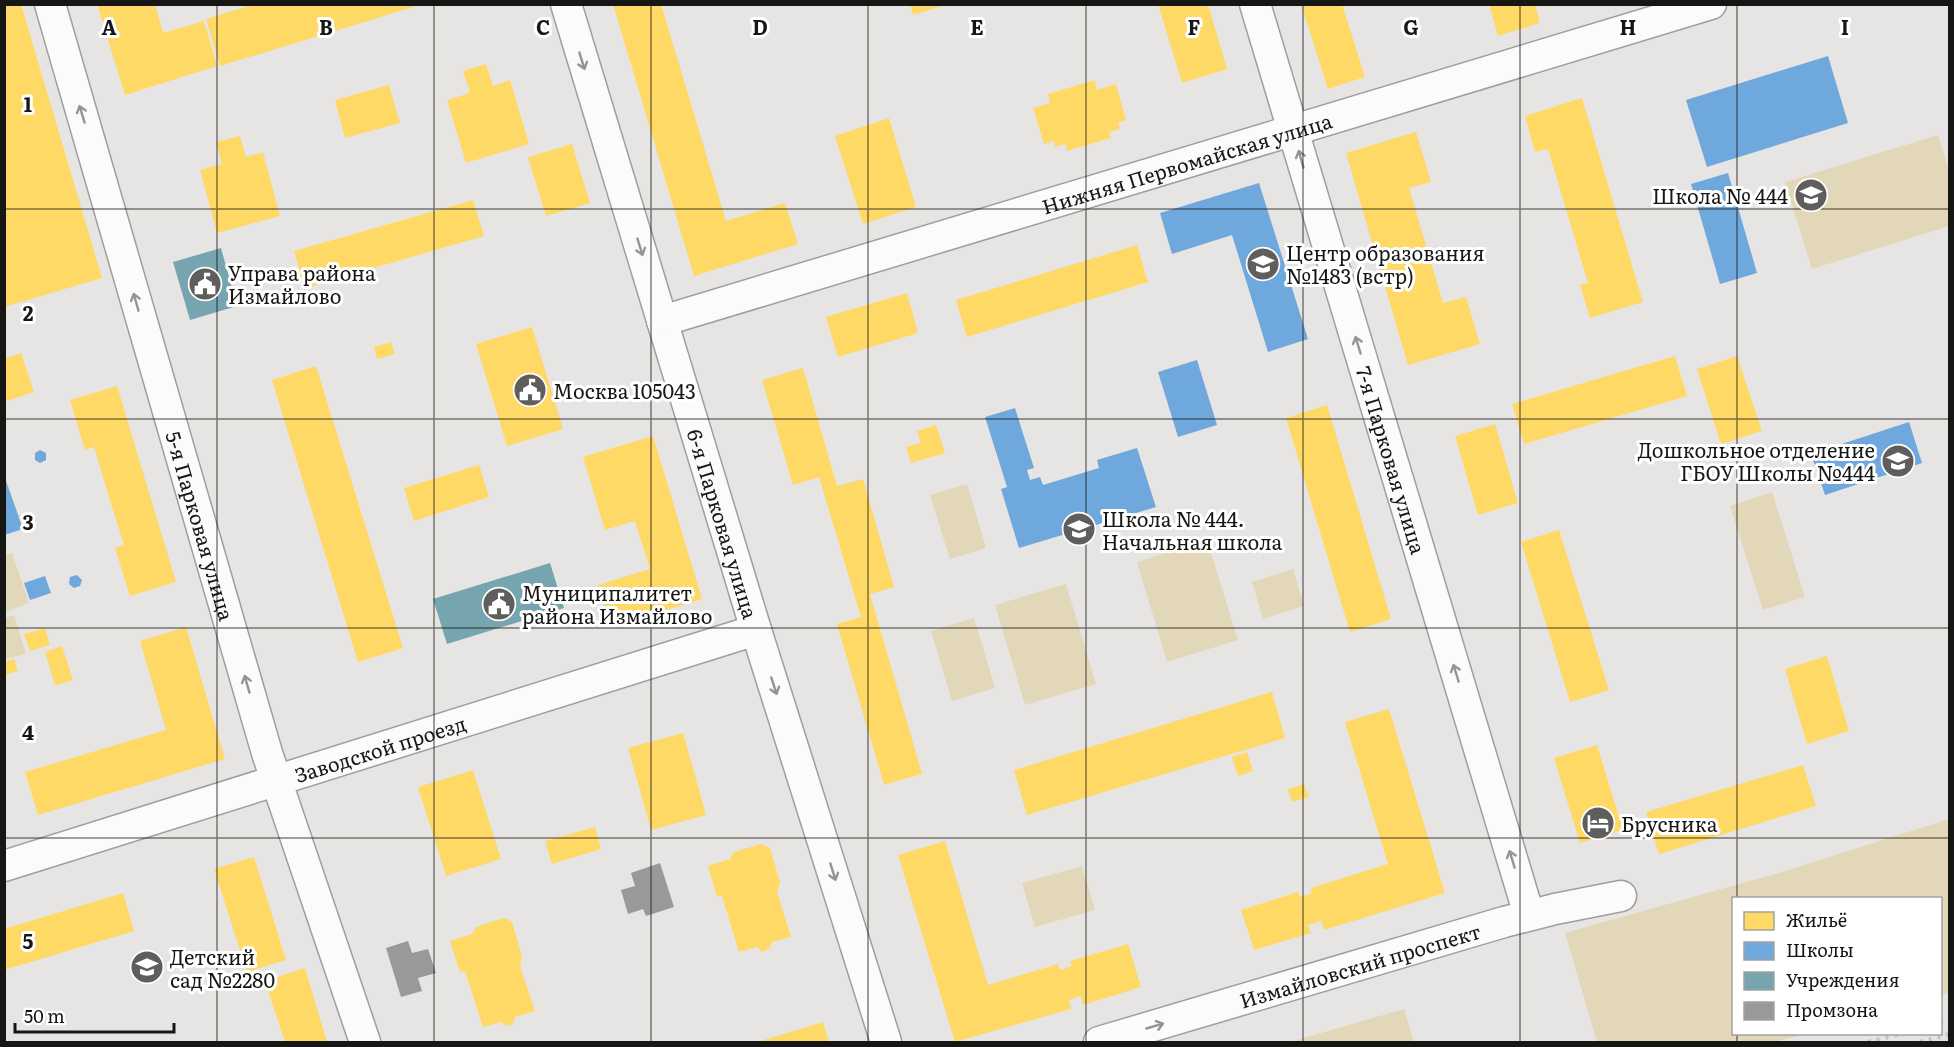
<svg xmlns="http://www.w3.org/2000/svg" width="1954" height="1047" viewBox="0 0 1954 1047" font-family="Literata,serif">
<rect width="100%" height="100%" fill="#e7e5e3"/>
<!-- green -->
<g fill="#e2d7b8">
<polygon points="1938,135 1949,172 1949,226 1812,269 1785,182"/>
<polygon points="967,484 986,548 950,559 930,495"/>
<polygon points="1772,492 1805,597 1763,610 1730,506"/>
<polygon points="1207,540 1238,640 1167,662 1137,562"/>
<polygon points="12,553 29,603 5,612 5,555"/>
<polygon points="1293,569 1304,606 1263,619 1252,582"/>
<polygon points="1066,584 1096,684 1025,705 995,605"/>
<polygon points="14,615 26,654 5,659 5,618"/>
<polygon points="974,618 995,688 952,701 931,631"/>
<polygon points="1949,819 1949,992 1941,995 1940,898 1734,898 1734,1034 1806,1034 1774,1042 1597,1042 1565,933 1785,871"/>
<polygon points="1082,866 1095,910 1035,927 1022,883"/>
<polygon points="1404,1009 1414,1042 1290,1042"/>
</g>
<!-- homes -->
<g fill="#ffd966">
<polygon points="4,4 21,4 102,278 4,307"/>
<polygon points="97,4 155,4 163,33 204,21 217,66 125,95"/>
<polygon points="255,4 420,4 420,5 220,66 206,19"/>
<polygon points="613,4 661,4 726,221 785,203 798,244 694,276"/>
<polygon points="910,4 945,4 945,5 913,15"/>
<polygon points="1158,4 1208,4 1227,69 1182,83"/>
<polygon points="1301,4 1342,4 1365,77 1328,89"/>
<polygon points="1489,4 1535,4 1540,23 1498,36"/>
<polygon points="486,64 493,86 510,80 529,144 466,163 447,100 470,93 463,71"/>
<polygon points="1095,80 1097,90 1116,84 1126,120 1118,123 1120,129 1109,132 1111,138 1067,151 1065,144 1055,147 1054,141 1044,144 1033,108 1050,103 1048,94"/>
<polygon points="389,85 400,123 345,138 335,100"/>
<polygon points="1582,98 1643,302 1590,318 1580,285 1588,283 1548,149 1535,152 1525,116"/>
<polygon points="889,118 916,207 863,224 835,136"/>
<polygon points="1416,132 1431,182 1409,188 1443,303 1466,297 1480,344 1408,365 1346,153"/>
<polygon points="240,136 246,157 263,152 280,216 217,233 200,170 222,164 216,142"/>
<polygon points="572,144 590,203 546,216 528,157"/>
<polygon points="473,200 484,236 305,288 294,251"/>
<polygon points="1137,245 1148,282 967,337 956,300"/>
<polygon points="907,293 918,333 838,357 826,317"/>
<polygon points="532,327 563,429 507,446 476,344"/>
<polygon points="391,342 395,354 377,359 374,347"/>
<polygon points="21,353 34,392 4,402 4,359"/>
<polygon points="1675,356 1687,396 1524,444 1512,404"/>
<polygon points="1737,356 1762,431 1721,444 1697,369"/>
<polygon points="316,366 403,648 358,662 272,380"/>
<polygon points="803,368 837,486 863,479 894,587 870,594 922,774 884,785 837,624 861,617 819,477 793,485 762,380"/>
<polygon points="117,386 176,582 130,596 115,548 124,545 109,497 94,447 85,450 70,400"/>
<polygon points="1327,405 1391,619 1350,632 1286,418"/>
<polygon points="1495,424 1518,503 1478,515 1455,436"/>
<polygon points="936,425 945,453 911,463 906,447 921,443 917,431"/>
<polygon points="653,436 702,599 611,627 598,585 650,569 635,521 605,530 583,457"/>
<polygon points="479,465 489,497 414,521 404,488"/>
<polygon points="1559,530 1609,690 1570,702 1521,542"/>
<polygon points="186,627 225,759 38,815 25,772 166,730 140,641"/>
<polygon points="45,628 50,645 30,651 24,634"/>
<polygon points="62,646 73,680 55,685 45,652"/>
<polygon points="1827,656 1849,731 1807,744 1785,669"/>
<polygon points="14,659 18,671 4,675 4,662"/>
<polygon points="1272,692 1285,738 1027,815 1014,770"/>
<polygon points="1389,709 1445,893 1324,930 1321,921 1308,925 1311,933 1254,950 1241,910 1298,892 1300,897 1312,893 1311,888 1388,864 1345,722"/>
<polygon points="683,733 706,815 651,830 628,748"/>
<polygon points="1597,745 1623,830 1580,843 1554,758"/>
<polygon points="1247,752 1253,771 1238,776 1232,757"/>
<polygon points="1803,765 1816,806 1659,854 1646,812"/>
<polygon points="473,770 501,859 446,876 418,787"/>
<polygon points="1304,784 1309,797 1292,802 1288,789"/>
<polygon points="595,827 601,849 552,864 545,841"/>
<polygon points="945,841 988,985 1058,964 1060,970 1072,966 1070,961 1128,944 1141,987 1083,1005 1081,996 1069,1000 1071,1009 955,1042 898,855"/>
<polygon points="761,844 770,848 780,882 777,892 791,937 772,942 769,949 762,952 757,947 739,952 722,896 717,897 708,866 730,859 734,852"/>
<polygon points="254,857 286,960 247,972 214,869"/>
<polygon points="123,893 134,931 4,970 4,929"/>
<polygon points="503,918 507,919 512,922 522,956 520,966 535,1011 515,1017 513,1024 506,1026 501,1022 483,1027 465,971 460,972 450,941 472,934 476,927"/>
<polygon points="305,968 327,1042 285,1042 265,981"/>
<polygon points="823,1022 829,1042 757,1042"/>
</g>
<!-- schools -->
<g fill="#6fa8dc">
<polygon points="1828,56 1848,123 1707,167 1686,100"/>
<polygon points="1728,173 1757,273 1720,284 1691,184"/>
<polygon points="1259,183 1308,339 1268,352 1232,235 1172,254 1160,213"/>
<polygon points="1197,360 1217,425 1178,437 1158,372"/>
<polygon points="1015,408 1034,468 1027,470 1030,480 1040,477 1043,485 1099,468 1097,460 1137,448 1156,507 1019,548 1001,489 1007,487 985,417"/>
<polygon points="1909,422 1922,463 1825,495 1811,454"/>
<polygon points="40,450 46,453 46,460 40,463 35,460 35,453"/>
<polygon points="4,475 23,529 4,535"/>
<polygon points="77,575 82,580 80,586 74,588 69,584 70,577"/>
<polygon points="45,576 51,593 30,600 24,583"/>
</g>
<!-- public -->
<g fill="#76a5af">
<polygon points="221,248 237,306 190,320 173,262"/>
<polygon points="550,563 564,608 447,644 433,599"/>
</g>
<!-- industry -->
<g fill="#999">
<polygon points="660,863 674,907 646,916 643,909 628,914 621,890 635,886 631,873"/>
<polygon points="408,941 412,953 428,949 436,973 418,978 422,991 401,997 386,948"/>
</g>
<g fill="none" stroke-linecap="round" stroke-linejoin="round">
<defs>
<g id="minor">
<path id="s1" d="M 50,4 L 267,753 L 365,1042"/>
<path id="s2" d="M 566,4 L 756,630 L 886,1042"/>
<path id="s3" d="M 1255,4 L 1529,915"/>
<path id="s4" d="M 662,321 L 1711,4"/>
<path id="s5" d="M 4,866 L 756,630"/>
<path id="s6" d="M 1099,1042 L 1504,922 L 1555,909 L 1621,896"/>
</g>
</defs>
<!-- minor casing -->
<use href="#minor" stroke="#9f9e9c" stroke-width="33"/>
<!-- minor -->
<use href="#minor" stroke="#fbfbfb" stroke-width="30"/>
<!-- rail -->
<g stroke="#c4c4c3" stroke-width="4.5" stroke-dasharray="3 6" stroke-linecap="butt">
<polyline points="1940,1023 1950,1020"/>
<polyline points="1868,1042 1901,1034"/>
<polyline points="1920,1042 1950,1034"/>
</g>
</g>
<!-- one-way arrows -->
<defs><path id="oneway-shaft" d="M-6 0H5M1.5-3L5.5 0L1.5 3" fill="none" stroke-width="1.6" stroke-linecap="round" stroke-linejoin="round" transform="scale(1.5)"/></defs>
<g stroke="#949493">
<use href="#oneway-shaft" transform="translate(582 61) rotate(73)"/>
<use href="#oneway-shaft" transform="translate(82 114) rotate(-107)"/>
<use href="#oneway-shaft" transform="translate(1301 159) rotate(-106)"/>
<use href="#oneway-shaft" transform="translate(640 247) rotate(73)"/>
<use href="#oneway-shaft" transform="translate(136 302) rotate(-106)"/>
<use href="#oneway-shaft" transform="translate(1358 345) rotate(-107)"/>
<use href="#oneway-shaft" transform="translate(1456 673) rotate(-107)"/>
<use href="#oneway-shaft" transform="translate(247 684) rotate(-106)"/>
<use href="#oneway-shaft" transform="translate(774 686) rotate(72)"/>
<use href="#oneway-shaft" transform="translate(1512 859) rotate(-107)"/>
<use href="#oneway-shaft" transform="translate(833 872) rotate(73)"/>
<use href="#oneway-shaft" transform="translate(1155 1026) rotate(-16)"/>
</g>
<!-- grid -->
<path fill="none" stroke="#161614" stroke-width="1.5" stroke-opacity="0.55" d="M 217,4 L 217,1042M 434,4 L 434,1042M 651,4 L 651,1042M 868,4 L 868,1042M 1086,4 L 1086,1042M 1303,4 L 1303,1042M 1520,4 L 1520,1042M 1737,4 L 1737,898M 4,209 L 1950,209M 4,419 L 1950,419M 4,628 L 1950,628M 4,838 L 1950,838M 1737,1034 L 1737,1042"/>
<!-- icons -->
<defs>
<symbol id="school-disc" viewBox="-11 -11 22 22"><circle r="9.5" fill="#5f5e5c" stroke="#fff"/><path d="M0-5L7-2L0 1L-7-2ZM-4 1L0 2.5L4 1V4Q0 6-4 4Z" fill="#fff"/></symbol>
<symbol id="civic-disc" viewBox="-11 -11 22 22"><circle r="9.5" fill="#5f5e5c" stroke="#fff"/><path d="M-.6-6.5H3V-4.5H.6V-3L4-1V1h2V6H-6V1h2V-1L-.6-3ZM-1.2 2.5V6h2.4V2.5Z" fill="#fff"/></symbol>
<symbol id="hotel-disc" viewBox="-11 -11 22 22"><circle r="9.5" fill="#5f5e5c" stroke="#fff"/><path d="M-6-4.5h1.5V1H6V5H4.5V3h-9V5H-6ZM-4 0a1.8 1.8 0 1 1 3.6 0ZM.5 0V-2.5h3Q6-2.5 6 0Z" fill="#fff"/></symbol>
</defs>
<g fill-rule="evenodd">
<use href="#school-disc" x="1792" y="176" width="38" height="38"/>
<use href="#school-disc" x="1244" y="245" width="38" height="38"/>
<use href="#civic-disc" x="186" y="265" width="38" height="38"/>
<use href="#civic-disc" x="511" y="371" width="38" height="38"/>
<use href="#school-disc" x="1879" y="442" width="38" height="38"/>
<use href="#school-disc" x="1060" y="510" width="38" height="38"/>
<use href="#civic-disc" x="480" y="585" width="38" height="38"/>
<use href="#hotel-disc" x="1579" y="804" width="38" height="38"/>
<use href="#school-disc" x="128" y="948" width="38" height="38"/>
</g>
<g text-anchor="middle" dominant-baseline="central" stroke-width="6" stroke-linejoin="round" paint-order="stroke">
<!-- street labels -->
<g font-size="20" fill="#161614" stroke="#fff">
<text stroke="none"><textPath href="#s4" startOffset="548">Нижняя Первомайская улица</textPath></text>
<text stroke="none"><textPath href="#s3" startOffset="476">7-я Парковая улица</textPath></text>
<text stroke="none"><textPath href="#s2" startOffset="543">6-я Парковая улица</textPath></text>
<text stroke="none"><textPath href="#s1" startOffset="543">5-я Парковая улица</textPath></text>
<text stroke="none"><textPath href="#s5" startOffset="394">Заводской проезд</textPath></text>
<text stroke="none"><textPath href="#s6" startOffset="272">Измайловский проспект</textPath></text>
</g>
<!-- poi labels -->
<g font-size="20" fill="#161614" stroke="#fff" text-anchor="start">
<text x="1788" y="195" text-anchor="end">Школа № 444</text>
<text x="1286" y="252">Центр образования<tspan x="1286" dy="23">№1483 (встр)</tspan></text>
<text x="228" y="272">Управа района<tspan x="228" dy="23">Измайлово</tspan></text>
<text x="553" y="390">Москва 105043</text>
<text x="1875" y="449" text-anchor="end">Дошкольное отделение<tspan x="1875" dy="23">ГБОУ Школы №444</tspan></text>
<text x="1102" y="518">Школа № 444.<tspan x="1102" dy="23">Начальная школа</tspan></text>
<text x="522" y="592">Муниципалитет<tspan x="522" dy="23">района Измайлово</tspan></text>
<text x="1621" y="823">Брусника</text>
<text x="170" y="956">Детский<tspan x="170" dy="23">сад №2280</tspan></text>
</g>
</g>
<g font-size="20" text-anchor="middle" font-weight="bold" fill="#161614" stroke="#fff" stroke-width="6" stroke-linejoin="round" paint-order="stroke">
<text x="109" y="35">A</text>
<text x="326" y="35">B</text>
<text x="543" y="35">C</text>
<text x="760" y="35">D</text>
<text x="977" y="35">E</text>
<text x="1194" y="35">F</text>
<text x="1411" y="35">G</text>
<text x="1628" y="35">H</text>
<text x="1845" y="35">I</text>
<text x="28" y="112">1</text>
<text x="28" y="321">2</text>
<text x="28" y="530">3</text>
<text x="28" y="740">4</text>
<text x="28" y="949">5</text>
</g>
<!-- border -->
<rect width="1954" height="1047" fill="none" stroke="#161614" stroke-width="12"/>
<!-- legend -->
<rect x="1732" y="897" width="210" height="138" fill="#ffffff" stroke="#a2a2a1" stroke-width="1.5"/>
<rect x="1744" y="912" width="30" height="18" fill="#ffd966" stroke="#a2a2a1" stroke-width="1.5"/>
<text x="1786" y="927" font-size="18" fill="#161614">Жильё</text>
<rect x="1744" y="942" width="30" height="18" fill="#6fa8dc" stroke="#a2a2a1" stroke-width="1.5"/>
<text x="1786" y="957" font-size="18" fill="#161614">Школы</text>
<rect x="1744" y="972" width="30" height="18" fill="#76a5af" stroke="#a2a2a1" stroke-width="1.5"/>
<text x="1786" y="987" font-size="18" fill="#161614">Учреждения</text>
<rect x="1744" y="1002" width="30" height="18" fill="#999999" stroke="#a2a2a1" stroke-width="1.5"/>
<text x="1786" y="1017" font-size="18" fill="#161614">Промзона</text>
<!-- scale -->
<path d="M15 1023v9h159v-9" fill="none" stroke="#161614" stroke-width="3"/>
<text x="24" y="1023" font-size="18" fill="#161614" stroke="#ffffff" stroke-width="4.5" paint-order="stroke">50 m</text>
</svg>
